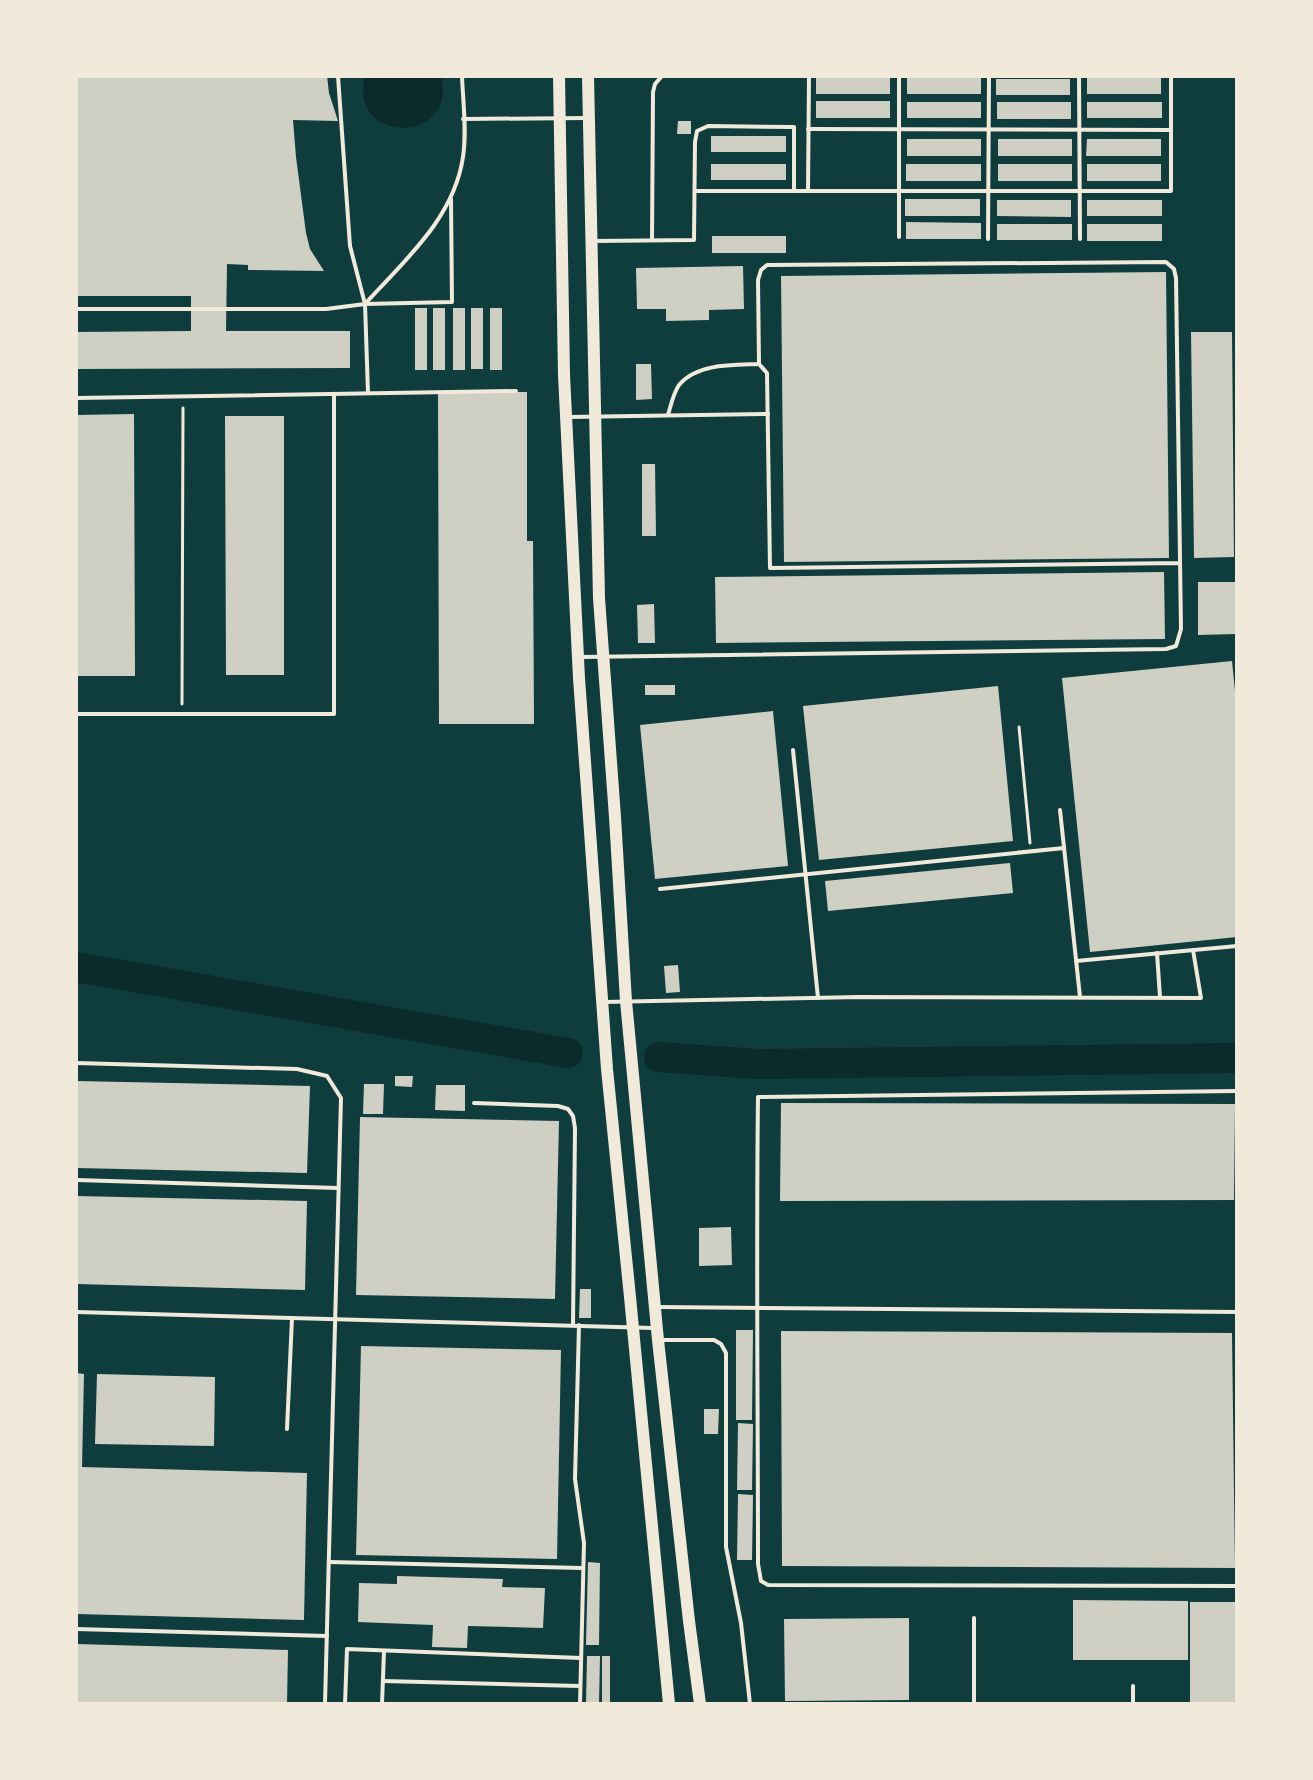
<svg xmlns="http://www.w3.org/2000/svg" width="1313" height="1780" viewBox="0 0 1313 1780" font-family="'PT Sans Narrow',sans-serif">
<rect width="100%" height="100%" fill="#0f3d3e"/>
<!-- water -->
<path fill="#0a2a2b" d="M 365,76 L 441,76 C 459,145 347,145 365,76 Z"/>
<g fill="none" stroke-linecap="round" stroke-linejoin="round">
<!-- river -->
<g stroke="#0a2a2b" stroke-width="30">
<polyline points="76,967 568,1053"/>
<polyline points="659,1057 758,1064 1237,1058"/>
</g>
</g>
<!-- building -->
<g fill="#cfcfc3">
<polygon points="76,76 327,76 329,93 338,121 293,120 296,157 306,233 310,249 324,271 248,270 248,265 227,264 226,331 350,331 350,368 76,369 76,332 191,331 191,296 76,296"/>
<rect x="816" y="77" width="74" height="17"/>
<rect x="907" y="78" width="74" height="16"/>
<rect x="1087" y="78" width="74" height="16"/>
<rect x="996" y="79" width="74" height="16"/>
<rect x="816" y="101" width="74" height="17"/>
<rect x="907" y="102" width="74" height="16"/>
<rect x="997" y="102" width="74" height="17"/>
<rect x="1087" y="102" width="75" height="16"/>
<polygon points="678,121 691,121 691,134 677,134"/>
<rect x="711" y="136" width="75" height="16"/>
<rect x="907" y="139" width="74" height="17"/>
<rect x="998" y="139" width="74" height="17"/>
<polygon points="1087,139 1161,139 1161,156 1086,156"/>
<rect x="711" y="164" width="75" height="16"/>
<rect x="906" y="164" width="75" height="17"/>
<rect x="998" y="164" width="74" height="17"/>
<rect x="1087" y="164" width="74" height="17"/>
<rect x="905" y="199" width="75" height="17"/>
<polygon points="997,200 1071,200 1071,217 997,216"/>
<rect x="1087" y="200" width="75" height="16"/>
<polygon points="906,222 981,223 981,239 906,239"/>
<rect x="997" y="224" width="75" height="16"/>
<rect x="1087" y="224" width="75" height="17"/>
<rect x="712" y="236" width="74" height="17"/>
<polygon points="743,266 744,309 709,310 709,320 666,321 666,309 637,309 636,268"/>
<polygon points="1166,272 1169,558 784,562 781,276"/>
<rect x="415" y="308" width="12" height="62"/>
<rect x="433" y="308" width="12" height="62"/>
<rect x="453" y="308" width="12" height="62"/>
<rect x="471" y="308" width="12" height="61"/>
<rect x="490" y="308" width="12" height="62"/>
<polygon points="1191,332 1232,332 1234,557 1194,558"/>
<polygon points="636,364 651,364 652,399 636,400"/>
<polygon points="438,392 527,392 527,541 533,541 534,724 439,724"/>
<polygon points="134,414 135,676 76,676 76,415"/>
<polygon points="225,416 284,416 284,675 226,675"/>
<polygon points="642,464 655,464 656,536 642,536"/>
<polygon points="1164,572 1165,639 716,643 715,577"/>
<polygon points="1198,582 1237,582 1237,634 1198,635"/>
<polygon points="654,604 655,643 638,643 637,605"/>
<polygon points="1232,661 1237,711 1237,937 1090,952 1062,678"/>
<rect x="645" y="685" width="30" height="10"/>
<polygon points="998,686 1013,841 819,860 803,706"/>
<polygon points="773,711 788,866 655,879 640,725"/>
<polygon points="1010,863 1013,893 828,911 825,881"/>
<polygon points="678,965 680,992 666,993 664,966"/>
<polygon points="395,1076 413,1076 412,1087 395,1086"/>
<polygon points="76,1081 310,1086 307,1173 76,1168"/>
<polygon points="364,1084 384,1084 383,1114 363,1114"/>
<polygon points="436,1085 465,1085 465,1111 435,1110"/>
<polygon points="781,1103 1235,1104 1234,1200 780,1201"/>
<polygon points="360,1117 559,1121 555,1299 356,1295"/>
<polygon points="76,1196 307,1201 305,1290 76,1284"/>
<polygon points="731,1227 732,1265 699,1266 699,1228"/>
<polygon points="580,1289 591,1289 591,1318 579,1318"/>
<polygon points="736,1330 753,1330 752,1420 736,1420"/>
<polygon points="781,1331 1232,1333 1235,1568 782,1566"/>
<polygon points="361,1346 561,1350 557,1559 356,1555"/>
<polygon points="76,1373 84,1374 82,1467 307,1473 304,1620 76,1614"/>
<polygon points="97,1374 215,1377 214,1446 95,1444"/>
<polygon points="704,1409 719,1409 718,1434 704,1434"/>
<polygon points="738,1423 753,1424 752,1490 737,1490"/>
<polygon points="738,1494 753,1495 752,1560 737,1560"/>
<polygon points="588,1562 600,1563 599,1645 586,1645"/>
<polygon points="397,1576 503,1579 502,1587 545,1588 543,1628 468,1626 467,1648 432,1647 433,1625 358,1622 359,1583 397,1584"/>
<polygon points="1073,1600 1188,1601 1188,1660 1073,1660"/>
<rect x="1190" y="1602" width="47" height="102"/>
<polygon points="909,1618 909,1700 785,1701 784,1619"/>
<polygon points="76,1644 288,1650 287,1704 76,1704"/>
<polygon points="587,1656 600,1656 599,1704 586,1704"/>
<rect x="602" y="1656" width="8" height="48"/>
</g>
<g fill="none" stroke-linecap="round" stroke-linejoin="round">
<!-- path -->
<g stroke="#f1e9da" stroke-width="3">
<polyline points="182,704 183,408"/>
<polyline points="1019,727 1030,843"/>
</g>
<!-- service -->
<g stroke="#f1e9da" stroke-width="4">
<polyline points="899,76 899,237"/>
<polyline points="1079,76 1080,239"/>
<polyline points="463,119 585,118"/>
<polyline points="808,129 1170,130"/>
<polyline points="695,191 1171,191 1171,76"/>
<polyline points="808,191 809,76"/>
<polyline points="988,239 989,76"/>
<polyline points="652,240 653,92 655,84 662,76"/>
<polyline points="594,241 694,240 695,142 697,131 708,126 794,127 794,191"/>
<polyline points="365,304 452,302 451,199"/>
<polyline points="76,309 326,309 365,304 350,246 338,76"/>
<path d="M 368,393 L 365,304 C 405,260 454,218 463,157 C 467,131 463,102 462,76"/>
<polyline points="76,398 516,391"/>
<path d="M 668,415 C 671,405 673,394 679,385 C 697,363 734,365 759,364"/>
<polyline points="569,417 768,414"/>
<polyline points="581,657 1166,649 1176,646 1181,629 1176,278 1174,269 1166,262 767,265 761,270 758,280 759,364 767,373 770,568 1180,563"/>
<polyline points="76,714 334,714 334,394"/>
<polyline points="793,750 818,998"/>
<polyline points="1060,810 1080,997"/>
<polyline points="660,889 1064,848"/>
<polyline points="1157,953 1160,997"/>
<polyline points="1076,961 1237,946"/>
<polyline points="604,1002 859,997 1201,998 1193,950"/>
<polyline points="76,1063 297,1069 327,1076 341,1098 325,1704"/>
<path d="M 1237,1091 L 758,1097 C 756,1253 758,1409 758,1564 L 761,1581 L 768,1585 L 1237,1586"/>
<polyline points="474,1103 558,1106 568,1109 573,1116 575,1128 573,1325"/>
<polyline points="76,1180 338,1188"/>
<polyline points="657,1307 1237,1312"/>
<polyline points="76,1312 653,1328"/>
<polyline points="579,1325 575,1479 584,1543 580,1704"/>
<polyline points="660,1340 714,1340 721,1344 726,1353 726,1547 741,1623 750,1704"/>
<polyline points="287,1429 292,1318"/>
<polyline points="329,1562 582,1568"/>
<polyline points="974,1618 974,1704"/>
<polyline points="76,1629 327,1636"/>
<polyline points="383,1681 580,1686"/>
<polyline points="345,1704 347,1649 581,1658"/>
<polyline points="382,1704 384,1651"/>
<polyline points="1133,1704 1133,1686"/>
</g>
<!-- secondary -->
<g stroke="#f1e9da" stroke-width="12">
<polyline points="559,76 564,375 579,678 607,1069 630,1297 669,1704"/>
<polyline points="588,76 599,598 615,817 626,1001 658,1340 689,1621 700,1704"/>
</g>
</g>
<!-- border -->
<rect width="1313" height="1780" fill="none" stroke="#f1e9da" stroke-width="156"/>
</svg>
